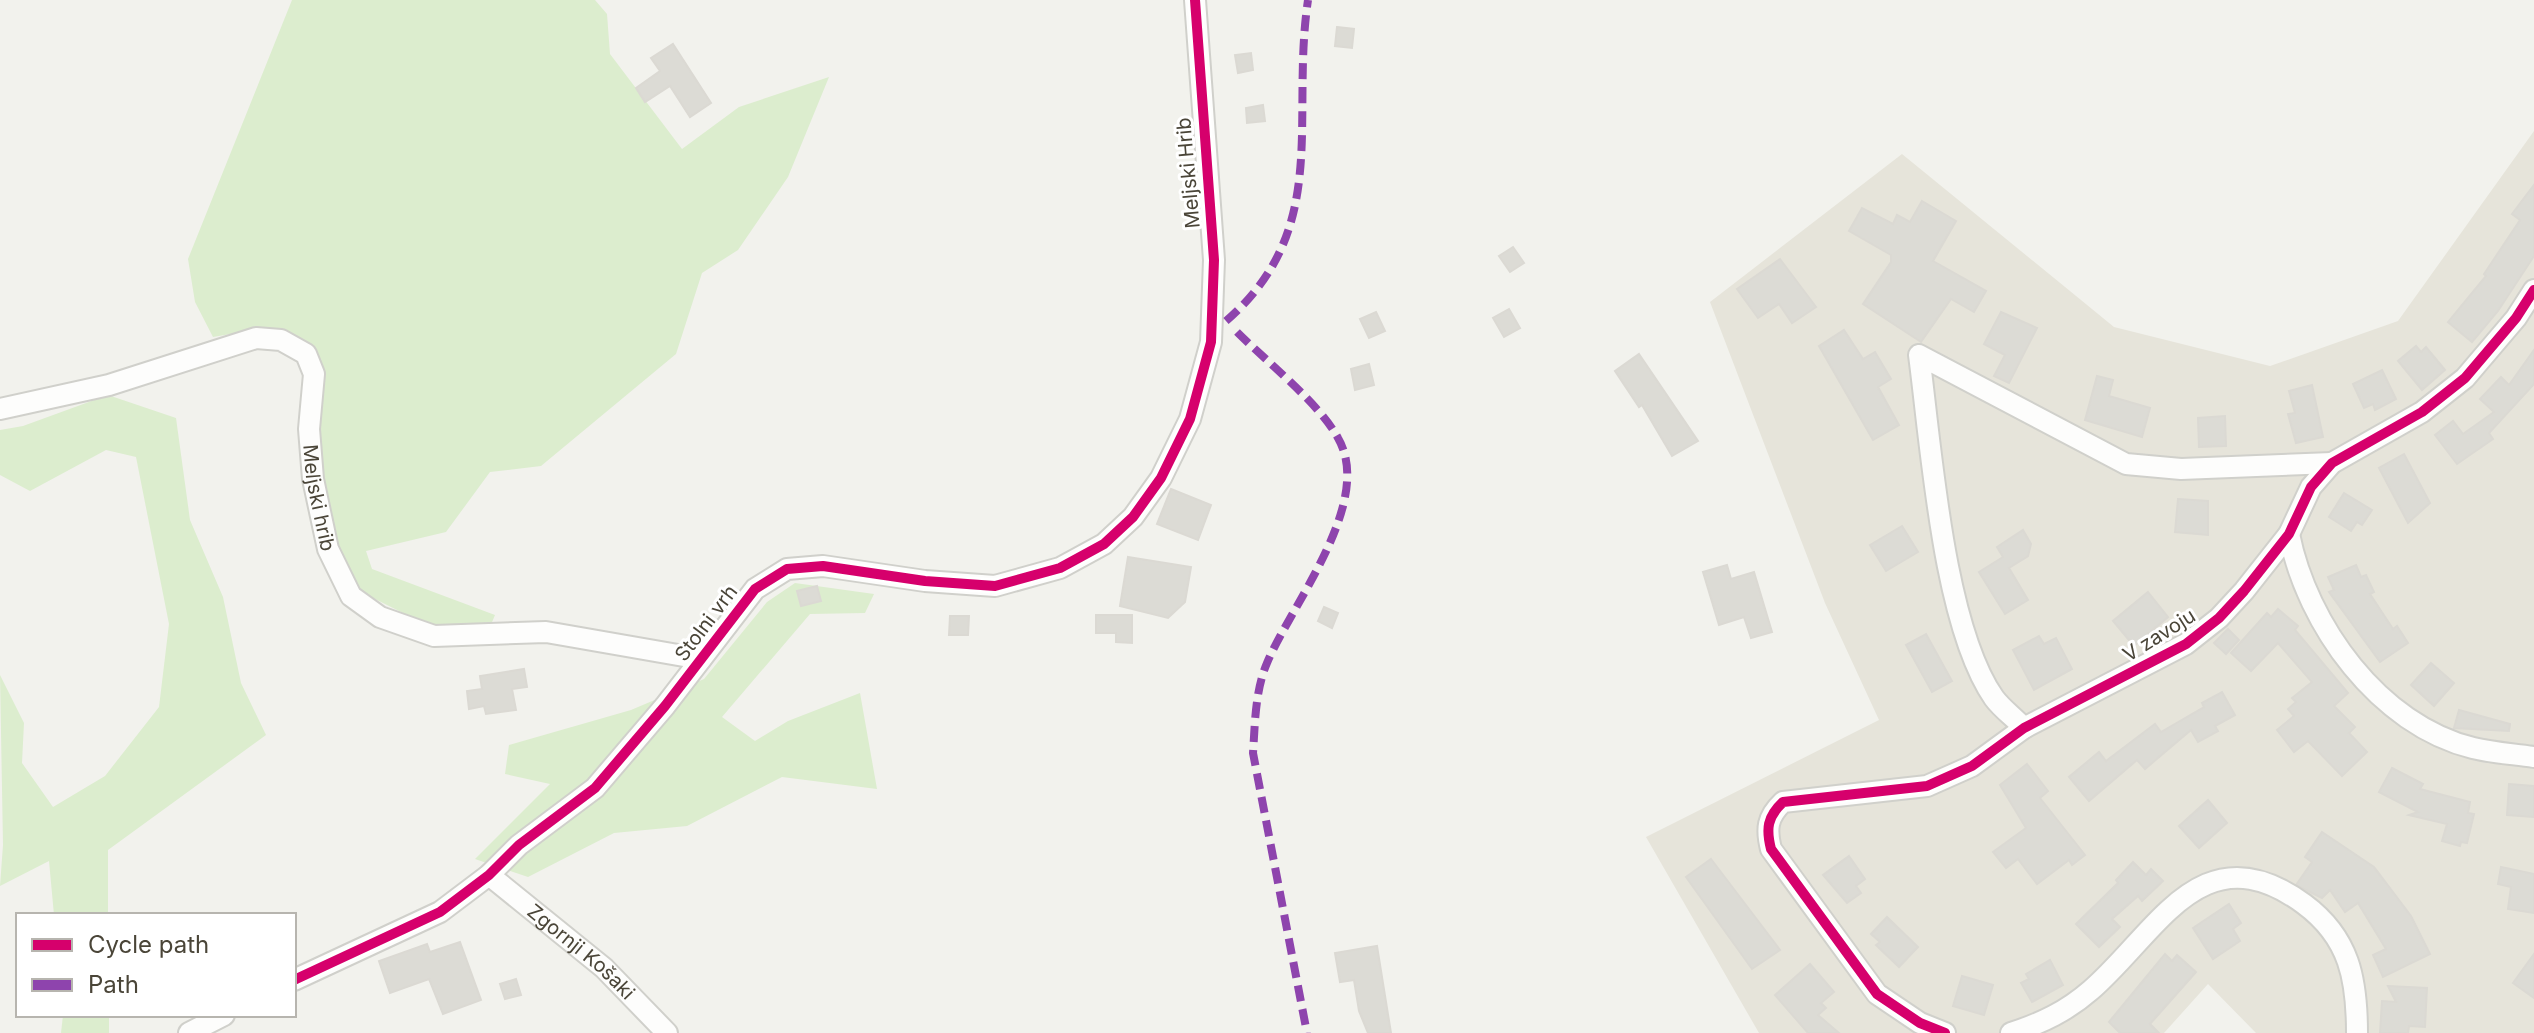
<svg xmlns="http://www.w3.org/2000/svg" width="2534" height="1033" viewBox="0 0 2534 1033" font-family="Inter,sans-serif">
<rect width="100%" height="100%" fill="#f2f2ed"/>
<!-- residential -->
<polygon fill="#e6e4da" points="2534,131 2534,1033 2256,1033 2208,984 2164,1033 1759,1033 1646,837 1879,720 1825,603 1710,302 1902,154 2114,327 2270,366 2398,321"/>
<!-- green -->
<g fill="#dcedce">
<polygon points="292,0 595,0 607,14 610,54 682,149 739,107 829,77 788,177 738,250 702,273 676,354 541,466 490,472 446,532 366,551 372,569 495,615 490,627 437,630 361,592 335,545 319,478 322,373 254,330 213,337 195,302 188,259"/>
<polygon points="108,395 176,418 190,520 223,597 241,683 266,735 108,850 108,915 54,915 49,861 0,886 3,845 0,675 24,723 22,763 53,807 105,776 159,707 169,624 136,457 106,450 30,491 0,475 0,430 23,426"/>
<polygon points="795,583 874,594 865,613 810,614 722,717 755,741 788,721 860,693 877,789 782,777 687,826 614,833 528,877 475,859 550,784 505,774 509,745 631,710 704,679 767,602"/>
<polygon points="63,1015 109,1015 109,1033 61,1033"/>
</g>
<!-- building -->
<g fill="#dcdbd5" stroke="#dbd9d3" stroke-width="2">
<polygon points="1337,27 1354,29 1352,48 1335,46"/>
<polygon points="673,44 711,103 690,117 670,86 645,102 636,88 660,71 651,58"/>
<polygon points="1251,53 1253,70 1238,73 1235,55"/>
<polygon points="1263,105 1265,121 1247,123 1246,108"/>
<polygon points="2534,185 2534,256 2498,311 2472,342 2448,322 2486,276 2484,274 2520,220 2512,214"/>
<polygon points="1922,201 1956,221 1933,261 1986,291 1974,312 1951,299 1921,342 1863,304 1891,262 1891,255 1849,231 1862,208 1893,224 1897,215 1910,222"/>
<polygon points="1513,247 1524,263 1510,272 1499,256"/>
<polygon points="1780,259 1816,307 1792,323 1779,304 1758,318 1737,289"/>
<polygon points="1509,309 1520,328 1504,337 1493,318"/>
<polygon points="1376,312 1385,331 1369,338 1360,319"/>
<polygon points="2001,312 2037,328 2009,383 1994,376 2005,355 1984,344"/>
<polygon points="1844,330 1863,359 1875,352 1891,379 1878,387 1899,425 1873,440 1819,346"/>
<polygon points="2416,346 2421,352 2426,347 2445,370 2422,390 2398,361"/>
<polygon points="2534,350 2534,384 2489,433 2493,439 2457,464 2435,435 2453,421 2463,434 2494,412 2480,399 2501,377 2509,385"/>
<polygon points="1639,354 1698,441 1672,456 1642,405 1639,407 1615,371"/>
<polygon points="1369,364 1374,385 1355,390 1351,369"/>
<polygon points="2382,370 2396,399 2375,410 2373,404 2364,408 2353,384"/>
<polygon points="2097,376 2113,380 2109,396 2150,408 2142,437 2085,420"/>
<polygon points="2312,385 2323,437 2296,443 2288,414 2295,413 2289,391"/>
<polygon points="2225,416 2226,446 2199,447 2198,418"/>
<polygon points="2404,454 2430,503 2408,523 2379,468"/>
<polygon points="1171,489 1211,505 1198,540 1157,524"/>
<polygon points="2344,493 2372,510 2362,525 2357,522 2351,531 2329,517"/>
<polygon points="2178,499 2208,501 2208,535 2175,532"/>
<polygon points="1902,526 1918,552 1886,571 1870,545"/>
<polygon points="2023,530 2031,544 2028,556 2009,568 2028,600 2005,614 1979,572 2003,557 1997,547"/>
<polygon points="1128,557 1191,567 1185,602 1168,618 1120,606"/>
<polygon points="1727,565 1731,579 1754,572 1772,632 1751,638 1744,617 1719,625 1703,572"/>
<polygon points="2356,565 2361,577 2366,575 2374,592 2370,594 2393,629 2397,626 2408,643 2380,662 2329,592 2334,590 2328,577"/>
<polygon points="817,586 821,601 801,606 797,591"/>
<polygon points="2148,592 2168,617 2134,646 2113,621"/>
<polygon points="1324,607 1338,613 1332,628 1318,621"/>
<polygon points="2278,609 2298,626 2295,630 2348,693 2334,706 2355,727 2349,733 2367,752 2342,776 2308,741 2294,752 2277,730 2294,716 2288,709 2296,702 2292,698 2312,682 2278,643 2251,671 2231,653 2267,613 2271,617"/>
<polygon points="1096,615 1132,615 1132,643 1116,642 1116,633 1096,633"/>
<polygon points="950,616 969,616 968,635 949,635"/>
<polygon points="2228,629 2239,640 2226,654 2214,643"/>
<polygon points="1926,634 1952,681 1932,692 1906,645"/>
<polygon points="2039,636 2044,644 2056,638 2072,669 2034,690 2013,650"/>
<polygon points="2431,663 2454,683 2434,706 2411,685"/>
<polygon points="524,669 527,687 512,689 516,710 486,714 484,706 469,709 467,691 482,689 480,676"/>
<polygon points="2222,692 2235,715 2215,726 2218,731 2198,742 2191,730 2145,769 2137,760 2089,801 2069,777 2099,752 2106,761 2155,724 2161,732 2204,707 2202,703"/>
<polygon points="2459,710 2510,724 2509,731 2454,728"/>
<polygon points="2027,764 2048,791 2040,798 2085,855 2072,865 2069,860 2037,884 2018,859 2006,868 1993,852 2026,828 2000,785"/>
<polygon points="2392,768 2423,784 2420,789 2470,802 2468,813 2474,814 2467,843 2461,842 2460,846 2442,841 2447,824 2409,815 2418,812 2379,792"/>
<polygon points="2509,784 2534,786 2534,817 2507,815"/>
<polygon points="2208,800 2227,823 2199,848 2179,826"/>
<polygon points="2322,832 2374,867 2411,916 2430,954 2383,977 2373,955 2386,949 2358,903 2345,912 2330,890 2322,898 2296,885 2312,862 2305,857"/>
<polygon points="1849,856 1865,879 1856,886 1861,893 1847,903 1823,875"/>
<polygon points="1711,859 1780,950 1752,969 1686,877"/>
<polygon points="2133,862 2146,875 2151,869 2163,881 2142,901 2138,896 2112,919 2120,927 2099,947 2076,924 2118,883 2116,880"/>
<polygon points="2501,867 2534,874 2534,913 2508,909 2511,887 2498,884"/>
<polygon points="2229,904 2241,923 2233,929 2240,941 2213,959 2193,928"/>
<polygon points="1887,917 1918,947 1899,967 1876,945 1880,942 1871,934"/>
<polygon points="460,942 481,1000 443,1014 429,979 390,993 379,961 427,944 430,952"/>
<polygon points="1377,946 1391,1033 1368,1033 1359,1011 1354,980 1340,982 1335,953"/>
<polygon points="2165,954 2172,961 2177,955 2196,972 2150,1024 2159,1033 2120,1033 2109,1022"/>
<polygon points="2534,954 2534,998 2513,983"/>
<polygon points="2050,960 2063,985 2032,1002 2021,983 2029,979 2026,974"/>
<polygon points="1810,964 1834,992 1821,1003 1826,1008 1818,1015 1839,1033 1808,1033 1775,995"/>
<polygon points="1962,976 1993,985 1984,1015 1953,1006"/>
<polygon points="516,979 521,995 505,999 500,984"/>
<polygon points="2388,986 2427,988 2425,1027 2409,1026 2408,1033 2380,1033 2382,1001 2396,1002"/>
</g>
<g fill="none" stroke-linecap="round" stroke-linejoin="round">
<defs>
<g id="street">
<path id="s1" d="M 0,409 L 109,385 L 256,338 L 281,340 L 306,354 L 314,374 L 309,429 L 313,479 L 328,549 L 351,596 L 380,617 L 434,636 L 546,632 L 701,659"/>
<path d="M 2289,534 C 2307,625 2379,725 2473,748 C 2493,753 2514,754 2534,757"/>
<path d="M 2024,728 C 2015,718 2002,709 1994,698 C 1943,625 1931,445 1919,355 L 2126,464 L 2181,469 L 2332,463"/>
<path id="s2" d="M 489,875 L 604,968 L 667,1033"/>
<polyline points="294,980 440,912 489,875 519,845 595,788 665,706 755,589 787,569 823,566 925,581 995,586 1060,568 1104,544 1133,517 1161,478 1190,419 1211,342 1214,260 1195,0"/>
<polyline points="189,1033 224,1015"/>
<path d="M 1945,1033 L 1920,1023 L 1877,994 L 1771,849 C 1766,829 1767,817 1783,802 L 1927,786 L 1972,766 L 2024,728 L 2186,644 L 2219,618 L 2244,591 L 2289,534 L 2311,487 L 2332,463 L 2422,412 L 2465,378 L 2516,318 L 2534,290"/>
<path d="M 2011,1033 C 2042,1023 2067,1011 2091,990 C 2157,933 2202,829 2304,904 C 2350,938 2357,980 2357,1033"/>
</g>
</defs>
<!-- street casing -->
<use href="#street" stroke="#d0d0cb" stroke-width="24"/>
<!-- street -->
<use href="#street" stroke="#fdfdfc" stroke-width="20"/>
<!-- quiet -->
<g stroke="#8e44ad" stroke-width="8" stroke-dasharray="16 8" stroke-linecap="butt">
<path d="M 1226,321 C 1332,229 1290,121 1308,0"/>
<path d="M 1237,332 C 1266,361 1319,403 1338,438 C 1375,502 1291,605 1267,663 C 1255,691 1255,724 1253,753 L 1307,1033"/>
</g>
<defs>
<g id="cycleway">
<polyline points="294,980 440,912 489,875 519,845 595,788 665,706 755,589 787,569 823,566 925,581 995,586 1060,568 1104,544 1133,517 1161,478 1190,419 1211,342 1214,260 1195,0"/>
<path d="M 1945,1033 L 1920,1023 L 1877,994 L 1771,849 C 1766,829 1767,817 1783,802 L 1927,786 L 1972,766 L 2024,728 L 2186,644 L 2219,618 L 2244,591 L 2289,534 L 2311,487 L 2332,463 L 2422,412 L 2465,378 L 2516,318 L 2534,290"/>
</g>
</defs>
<!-- cycleway casing -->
<use href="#cycleway" stroke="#fff" stroke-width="15"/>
<!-- cycleway -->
<use href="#cycleway" stroke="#d6006c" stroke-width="10"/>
</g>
<g text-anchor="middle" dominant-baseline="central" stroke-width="6" stroke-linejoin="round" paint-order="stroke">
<!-- street labels -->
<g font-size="20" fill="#4a4538" stroke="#fff">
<text transform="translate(1188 173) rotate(-95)">Meljski Hrib</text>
<text stroke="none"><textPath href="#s1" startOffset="466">Meljski hrib</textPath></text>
<text transform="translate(706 623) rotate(-53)">Stolni vrh</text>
<text transform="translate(2159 635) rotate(-32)">V zavoju</text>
<text stroke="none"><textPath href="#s2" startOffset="120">Zgornji Košaki</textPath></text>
</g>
</g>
<!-- legend -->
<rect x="16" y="913" width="280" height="104" fill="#ffffff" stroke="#b7b5af" stroke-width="2"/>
<rect x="32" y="939" width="40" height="12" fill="#d6006c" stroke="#b7b5af" stroke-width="2"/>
<text x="88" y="953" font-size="24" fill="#4a4538">Cycle path</text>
<rect x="32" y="979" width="40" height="12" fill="#8e44ad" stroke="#b7b5af" stroke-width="2"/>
<text x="88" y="993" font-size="24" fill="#4a4538">Path</text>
</svg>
